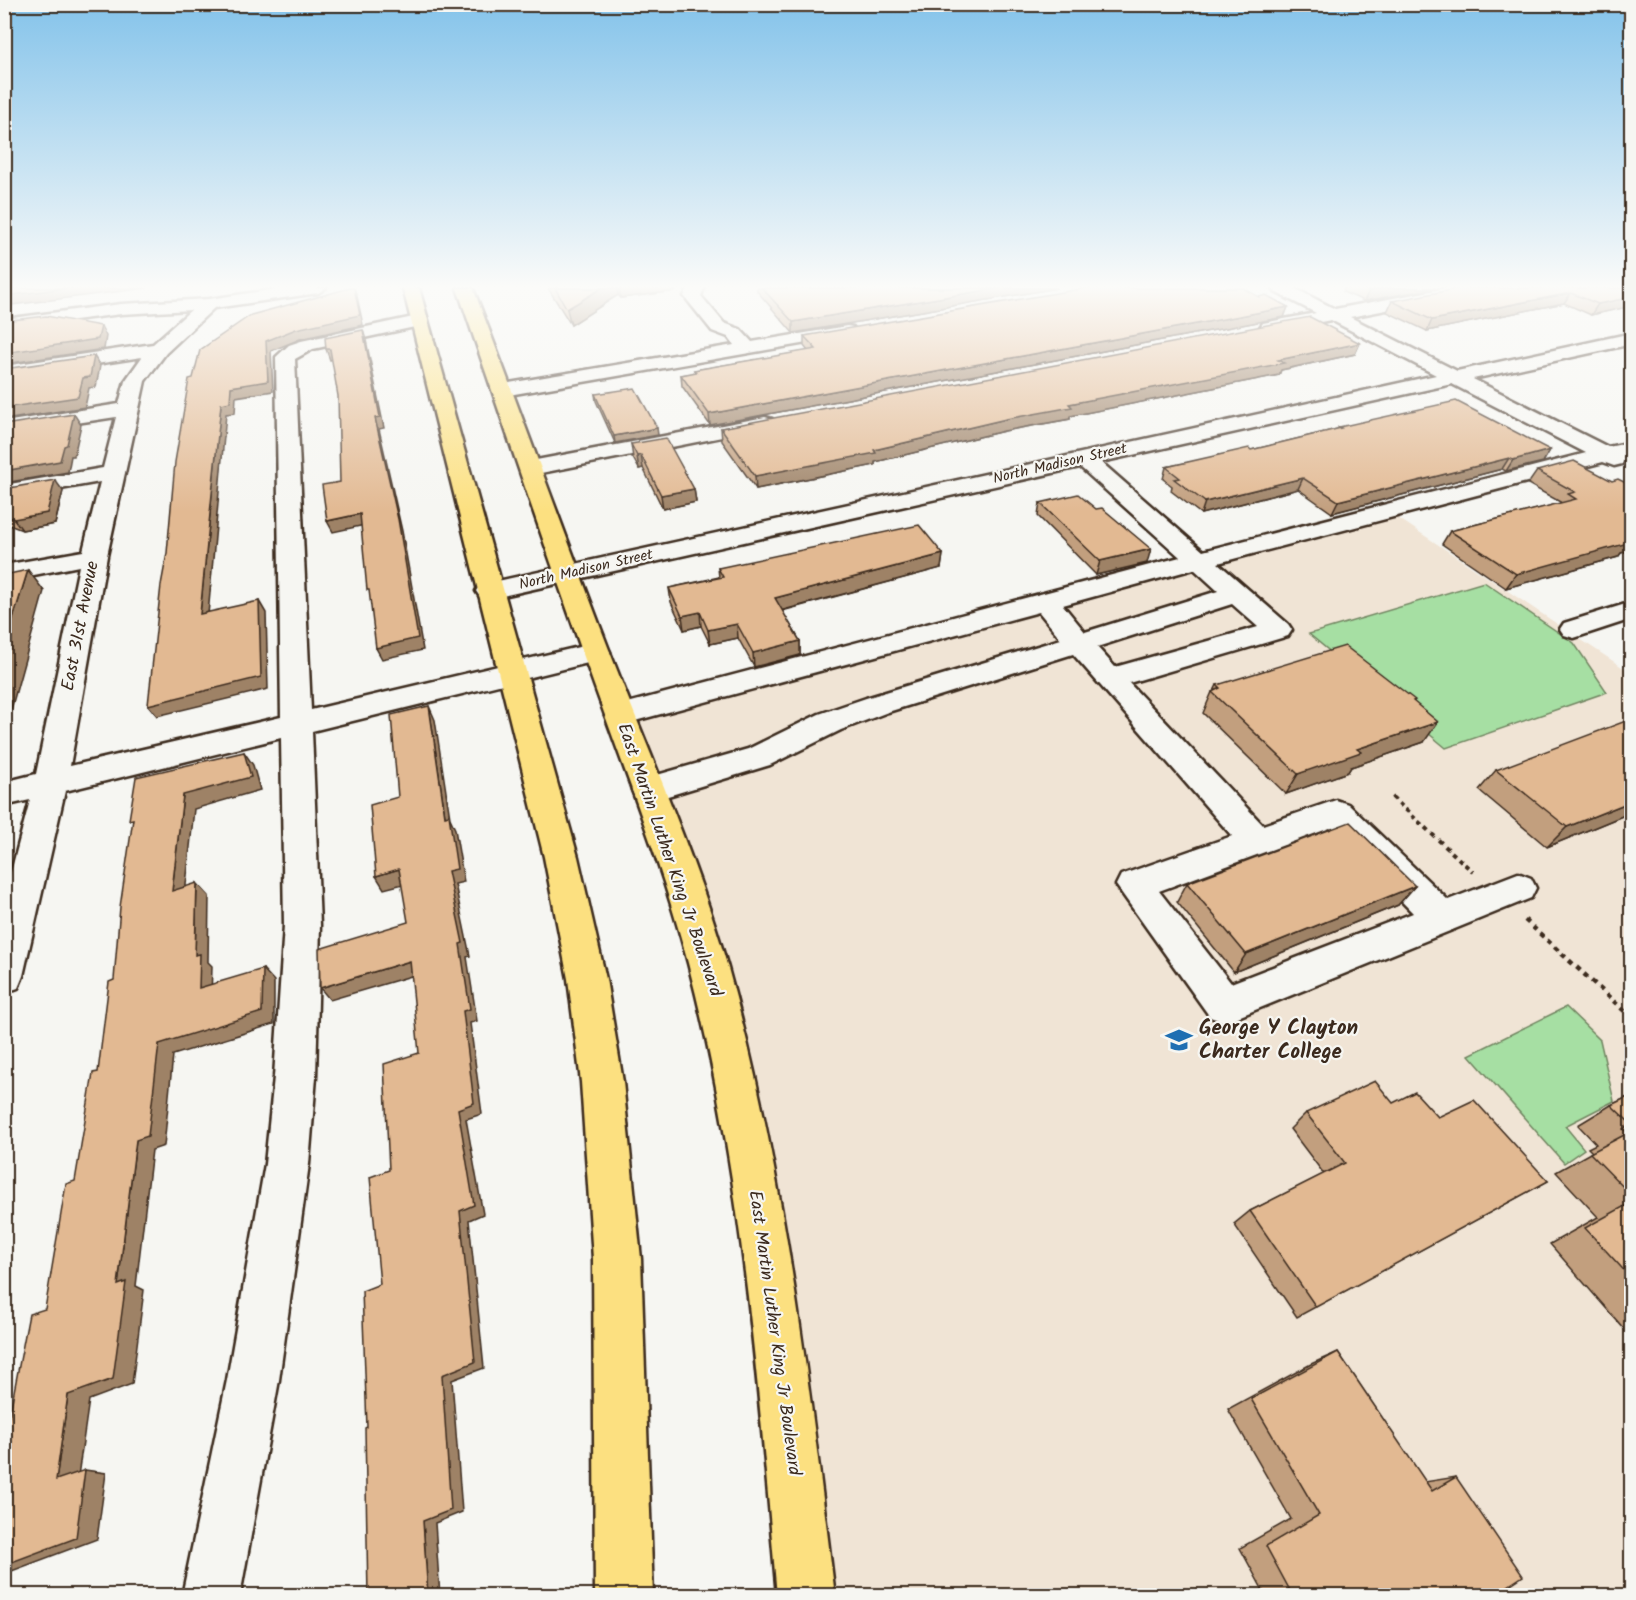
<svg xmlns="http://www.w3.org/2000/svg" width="1636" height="1600" viewBox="0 0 1636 1600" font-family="Kalam,sans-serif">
<rect width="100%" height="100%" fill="#f6f6f2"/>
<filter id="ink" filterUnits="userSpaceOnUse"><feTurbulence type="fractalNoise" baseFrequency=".0167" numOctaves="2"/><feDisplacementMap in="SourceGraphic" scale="12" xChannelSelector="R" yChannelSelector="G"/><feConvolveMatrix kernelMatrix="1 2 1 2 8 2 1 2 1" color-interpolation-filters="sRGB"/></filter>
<g filter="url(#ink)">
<!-- built -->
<polygon fill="#f0e4d5" points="1386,510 1631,673 1631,1595 806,1595 748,1150 620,715"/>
<!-- green -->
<g fill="#a6dfa3" stroke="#708460" stroke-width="1.5">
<polygon points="1484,582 1574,643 1607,692 1446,748 1309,634"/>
<polygon points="1566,1007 1600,1040 1614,1101 1565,1126 1584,1149 1564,1163 1469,1055"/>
</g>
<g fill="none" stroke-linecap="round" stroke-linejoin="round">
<defs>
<g id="minor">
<polygon points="284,288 326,288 318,293 214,308 166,353 145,381 107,556 70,766 281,717 276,357 289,345 301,341 418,316 424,317 427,321 424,325 313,349 295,359 311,710 596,643 606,646 610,652 606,658 596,661 312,731 320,925 316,1077 309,1164 279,1380 240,1596 182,1596 227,1380 265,1164 274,1077 284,925 281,738 65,791 23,976 18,988 4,993 4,899 30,800 4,806 4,782 36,774 79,566 4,581 4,565 83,551 100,482 4,499 4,485 103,468 116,417 4,434 4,422 119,404 125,381 142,357 4,378 4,366 153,344 191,310 121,314 4,329 4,319 121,304 209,299"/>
<polygon points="688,288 704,288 701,296 724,323 740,329 752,342 847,326 853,327 856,331 853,335 847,336 503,396 496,394 493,390 496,386 503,384 734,345 728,337 712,331 684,296"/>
<path d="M 1273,288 L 1294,288 L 1335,309 L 1447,288 L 1482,288 L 1474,293 L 1350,317 L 1457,371 L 1632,333 L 1632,344 L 1473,379 L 1608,447 L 1632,442 L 1632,455 L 1623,457 L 1625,459 L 1622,464 L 1614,466 L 1603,462 L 1218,563 L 1288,624 L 1292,630 L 1288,636 L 1129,683 L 1263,825 L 1336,800 L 1348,804 L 1448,900 L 1518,873 L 1531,878 L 1536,888 L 1531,898 L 1238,1017 L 1224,1022 L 1210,1017 L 1116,885 L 1121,875 L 1232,836 L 1073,654 L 888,712 L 841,730 L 770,765 L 648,802 L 636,799 L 632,790 L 636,781 L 748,749 L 819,714 L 866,698 L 1061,639 L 1039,612 L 620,725 L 609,722 L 605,715 L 609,708 L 620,705 L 1180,557 L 1080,467 L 489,599 L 480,597 L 476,591 L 480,585 L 489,583 L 1436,375 L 1331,320 L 1269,332 L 1263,331 L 1260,327 L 1263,323 L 1316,313 L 1275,292 ZM 1452,384 L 1586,453 L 1203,551 L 1101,462 ZM 1194,569 L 1218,591 L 1085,632 L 1063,605 ZM 1232,604 L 1258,627 L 1115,667 L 1097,647 ZM 1330,828 L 1413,913 L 1231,983 L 1159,891 Z"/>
<polygon points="765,417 772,419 775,423 772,427 531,475 523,473 520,468 523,463 531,461"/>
<polygon points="1632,602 1632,619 1574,638 1564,635 1560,629 1564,623"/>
</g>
<g id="major">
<polygon points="403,288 419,288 578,857 606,979 623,1082 641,1259 653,1596 595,1596 593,1259 581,1082 568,979 544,857"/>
<path d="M 457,288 L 473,288 C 521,412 565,536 613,660 C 653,762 698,863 728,968 C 785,1173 809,1385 835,1596 L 777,1596 C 758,1384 742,1169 688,963 C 660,858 619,757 583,654 C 540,533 499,410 457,288 Z"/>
</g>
</defs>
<!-- minor casing -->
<use href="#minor" stroke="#3b2a1e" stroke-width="5"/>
<!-- major casing -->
<use href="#major" stroke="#3b2a1e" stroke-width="5"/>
<!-- path-far1 -->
<polyline stroke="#3b2a1e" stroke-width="4" stroke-dasharray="4.5 4.5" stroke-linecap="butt" points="1392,797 1473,872"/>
<!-- path -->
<polyline stroke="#3b2a1e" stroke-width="4.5" stroke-dasharray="5 5" stroke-linecap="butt" points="1525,920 1632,1018"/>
<!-- minor -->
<use href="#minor" fill="#f6f6f2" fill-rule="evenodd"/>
<!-- major -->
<use href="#major" fill="#fce080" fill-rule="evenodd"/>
</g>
<!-- wall -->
<g fill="#c29f7e" stroke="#3b2a1e" stroke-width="1.5">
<polygon points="548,288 675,288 675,291 621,298 618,295 571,325"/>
<polygon points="757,288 1057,288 793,333 757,291"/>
<polygon points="1343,288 1436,288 1364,301 1343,292 1344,289"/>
<polygon points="1632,288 1632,306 1591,315 1564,303 1427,331 1387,312 1392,301"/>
<polygon points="1259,297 1288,307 1284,317 710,425 682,386 681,375 695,373 694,370 808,351 804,346 804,336"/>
<polygon points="1360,343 1355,354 1281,370 1279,375 1070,416 1070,419 1004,431 875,462 875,465 756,489 722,441 721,428"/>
<polygon points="595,394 658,435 615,443 596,401"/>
<polygon points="1339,427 1550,450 1543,462 1506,471 1502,469 1332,513 1298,489 1201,514 1171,491 1172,486 1163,479 1166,467 1251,450 1337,429"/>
<polygon points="631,444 694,489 696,502 663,509 643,468 639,469 633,458"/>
<polygon points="1537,471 1612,481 1632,486 1632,550 1621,553 1618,557 1506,588 1442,544 1450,531 1562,503 1528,484"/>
<polygon points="4,489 63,491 55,524 22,530 4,523"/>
<polygon points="1040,503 1147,563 1096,575 1038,516"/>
<polygon points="943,554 941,568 782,611 800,641 800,655 754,667 738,638 710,644 701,626 684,630 671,602 669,588 719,577 718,568"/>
<polygon points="1217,685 1414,702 1424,742 1351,767 1348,772 1286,794 1203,713 1212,692 1214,691"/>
<polygon points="1496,770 1632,812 1547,847 1479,790"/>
<polygon points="1187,883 1415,886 1398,905 1234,972 1177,902"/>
<polygon points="1632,1095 1632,1338 1550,1244 1598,1217 1556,1172 1592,1152 1588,1148 1596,1144 1578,1125 1611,1105"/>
<polygon points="1393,1103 1438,1117 1548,1181 1297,1317 1234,1224 1250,1211 1324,1174 1290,1129 1306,1113"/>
<polygon points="1338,1352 1425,1482 1456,1477 1499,1592 1501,1596 1266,1596 1240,1548 1291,1519 1228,1409 1311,1364"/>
</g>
<!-- shaded-wall -->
<g fill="#9e8266" stroke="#3b2a1e" stroke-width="1.5">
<polygon points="67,288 147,288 4,306 4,296"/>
<polygon points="354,288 357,296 363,325 300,339 271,351 273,391 236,397 235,413 226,414 207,626 200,614 221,404 231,387 266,341"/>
<polygon points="602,288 617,288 618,295 571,325 567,309"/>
<polygon points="619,288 675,288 675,291 621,298"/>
<polygon points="999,288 1057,288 793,333 793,322"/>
<polygon points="1383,288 1436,288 1364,301 1369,291"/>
<polygon points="1571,293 1564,303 1427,331 1432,320"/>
<polygon points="1632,297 1632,306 1591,315 1598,304"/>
<polygon points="1288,307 1284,317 710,425 709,414"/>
<polygon points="101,326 106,336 104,349 4,364 4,353"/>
<polygon points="363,330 366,340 384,428 379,429 402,531 423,650 382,659 376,648 375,418"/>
<polygon points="1360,343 1355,354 1281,370 1279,375 1070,416 1070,419 1004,431 875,462 875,465 756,489 755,476 874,450 1069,404"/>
<polygon points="326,349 330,349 334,359 330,360"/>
<polygon points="94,356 100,366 96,387 89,388 85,407 4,420 4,408 83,378"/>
<polygon points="74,414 81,425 74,456 71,456 68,472 4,483 4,471 64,446"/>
<polygon points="657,428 658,435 615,443 614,436"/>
<polygon points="1550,450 1543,462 1506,471 1513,460"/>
<polygon points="641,455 643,468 639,469 637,456"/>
<polygon points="1509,458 1502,469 1332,513 1338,501"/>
<polygon points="1303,478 1298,489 1201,514 1205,502"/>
<polygon points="55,480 63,491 55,524 22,530 14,519"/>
<polygon points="694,489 696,502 663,509 661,495"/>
<polygon points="360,514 365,525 333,532 327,521"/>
<polygon points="1632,539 1632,550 1621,553 1618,557 1506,588 1516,574"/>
<polygon points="1151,549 1147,563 1096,575 1100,561"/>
<polygon points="943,554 941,568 776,612 775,598"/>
<polygon points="28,570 44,591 4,735 4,648"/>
<polygon points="259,601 266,613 268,689 157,716 148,705"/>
<polygon points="700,612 701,626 684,630 682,616"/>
<polygon points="737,624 738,638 710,644 708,630"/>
<polygon points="800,641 800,655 754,667 753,653"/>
<polygon points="429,706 435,720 450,818 455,829 464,882 455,884 470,956 467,957 477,1021 470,1023 482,1114 466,1119 483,1214 469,1220 484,1368 452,1380 462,1512 435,1523 440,1596 428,1596 423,1521 460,1211 458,1109 463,1011 448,871 445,816"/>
<polygon points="1438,722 1424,742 1351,767 1348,772 1286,794 1298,774 1357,749"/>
<polygon points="244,752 253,765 260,790 194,809 184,904 172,891 183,795"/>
<polygon points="1632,801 1632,812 1547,847 1567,827"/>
<polygon points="399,869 407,883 384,889 376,876"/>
<polygon points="197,883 209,896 208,962 212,966 211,1000 199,988 195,955"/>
<polygon points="1415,886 1398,905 1234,972 1246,954"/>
<polygon points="410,961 418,974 330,1000 320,988"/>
<polygon points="263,969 274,981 274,1024 173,1055 164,1146 152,1150 136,1286 144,1290 132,1384 89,1400 77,1483 56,1480 68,1395 118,1285 136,1140 159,1044"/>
<polygon points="85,1470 106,1473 97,1539 4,1574 4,1565"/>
</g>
<!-- building -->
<g fill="#e2b992" stroke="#3b2a1e" stroke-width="1.5">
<polygon points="4,288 67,288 4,296"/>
<polygon points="350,288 354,288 360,315 296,329 266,341 268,381 231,387 230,402 221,404 200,614 259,601 261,677 148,705 161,585 167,553 175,462 189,379 193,378 200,350 251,315"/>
<polygon points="555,288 602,288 567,309"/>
<polygon points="762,288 999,288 793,322"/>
<polygon points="1086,288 1243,288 1259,297 1266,295 1288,307 709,414 681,375 696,372 694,370 816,349 804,336"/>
<polygon points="1363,288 1383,288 1369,291"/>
<polygon points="1461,288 1632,288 1632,297 1598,304 1571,293 1432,320 1392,301"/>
<polygon points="46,316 101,326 98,339 4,353 4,321"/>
<polygon points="1310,317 1360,343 1278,360 1284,363 1069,404 1072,407 1006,419 874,450 876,453 755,476 721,428"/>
<polygon points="363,330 380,417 375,418 398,519 418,638 376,648 369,590 367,590 360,514 327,521 322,485 340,482 338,396 330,349 326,349 325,338"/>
<polygon points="94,356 90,377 83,378 78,397 4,408 4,369"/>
<polygon points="635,388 657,428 614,436 595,394"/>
<polygon points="1456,401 1550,450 1513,460 1509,458 1338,501 1303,478 1205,502 1174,479 1180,478 1166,467 1249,448 1251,450 1341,428 1339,427"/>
<polygon points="74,414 67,445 64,446 60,461 4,471 4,425"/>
<polygon points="666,438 694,489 661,495 641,455 637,456 631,444"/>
<polygon points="1574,461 1612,481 1618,479 1632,486 1632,539 1625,541 1628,543 1516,574 1450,531 1576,499 1568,494 1575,492 1537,471"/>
<polygon points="55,480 47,513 14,519 4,515 4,489"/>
<polygon points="1078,494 1096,509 1102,508 1151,549 1100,561 1040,503"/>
<polygon points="919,525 943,554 775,598 800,641 753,653 737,624 708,630 700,612 682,616 669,588 723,577 718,568"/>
<polygon points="28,570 4,648 4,575"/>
<polygon points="1345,646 1415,700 1413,701 1438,722 1357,749 1361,752 1298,774 1212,692 1220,688 1217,685"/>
<polygon points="429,706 445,816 449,815 457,869 448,871 463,943 460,944 470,1009 463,1011 474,1103 458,1109 474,1205 460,1211 475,1362 442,1375 451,1510 423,1521 428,1596 368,1596 365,1428 367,1427 362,1291 380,1284 370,1177 389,1170 384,1064 419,1053 410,961 320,988 319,949 408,922 399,869 376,876 370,805 398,797 391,715"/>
<polygon points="1631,719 1632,801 1567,827 1496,770"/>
<polygon points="244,752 251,777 183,795 172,891 197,883 195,955 200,954 199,988 263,969 262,1012 159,1044 148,1136 136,1140 118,1285 126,1282 113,1379 68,1395 56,1480 85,1470 76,1538 4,1565 4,1443 29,1314 45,1309 66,1184 75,1181 93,1073 98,1072 109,982 114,980 120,907 133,819 129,820 136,777"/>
<polygon points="1350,822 1415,886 1246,954 1187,883"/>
<polygon points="1375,1081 1393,1103 1415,1092 1438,1117 1474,1100 1548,1181 1316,1307 1250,1211 1345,1163 1306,1113"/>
<polygon points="1632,1095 1632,1196 1590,1153 1628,1133 1623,1129 1631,1124 1611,1105"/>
<polygon points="1632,1202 1632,1279 1585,1228"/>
<polygon points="1338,1352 1432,1491 1456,1477 1523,1576 1499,1592 1501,1596 1293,1596 1266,1546 1319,1515 1251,1399"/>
</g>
</g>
<!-- sky -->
<linearGradient id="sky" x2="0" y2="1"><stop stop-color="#84c3ea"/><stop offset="0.56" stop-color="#fbfbf9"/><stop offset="1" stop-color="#fbfbf9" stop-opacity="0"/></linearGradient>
<rect width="1636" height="512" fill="url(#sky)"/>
<!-- icons -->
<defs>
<symbol id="university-bare" viewBox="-9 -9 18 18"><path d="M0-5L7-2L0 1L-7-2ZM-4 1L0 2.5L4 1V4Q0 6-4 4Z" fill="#1f6fb2" stroke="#f6f6f2" stroke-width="2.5" paint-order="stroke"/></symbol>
</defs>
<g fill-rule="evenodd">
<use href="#university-bare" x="1160" y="1021" width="38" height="38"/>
</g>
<g text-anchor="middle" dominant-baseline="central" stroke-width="4.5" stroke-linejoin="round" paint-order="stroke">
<!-- far-street labels -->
<g font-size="15" fill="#3b2a1e" stroke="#f6f6f2">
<text transform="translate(1060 464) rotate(-13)">North Madison Street</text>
<text transform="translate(586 570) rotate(-13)">North Madison Street</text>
</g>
<!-- street labels -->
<g font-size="18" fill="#3b2a1e" stroke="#f6f6f2">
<text transform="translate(81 626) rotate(-79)">East 31st Avenue</text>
<text transform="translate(669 860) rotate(71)">East Martin Luther King Jr Boulevard</text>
<text transform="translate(774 1333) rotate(82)">East Martin Luther King Jr Boulevard</text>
</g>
<!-- near-poi labels -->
<g font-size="21" font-weight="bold" fill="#3b2a1e" stroke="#f6f6f2" text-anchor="start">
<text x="1199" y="1028">George Y Clayton<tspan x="1199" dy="24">Charter College</tspan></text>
</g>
</g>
<!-- margin -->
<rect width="1636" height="1600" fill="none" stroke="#f6f6f2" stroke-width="24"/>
<rect x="12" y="12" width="1612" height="1576" fill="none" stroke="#3b2a1e" stroke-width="2" filter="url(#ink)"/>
</svg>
